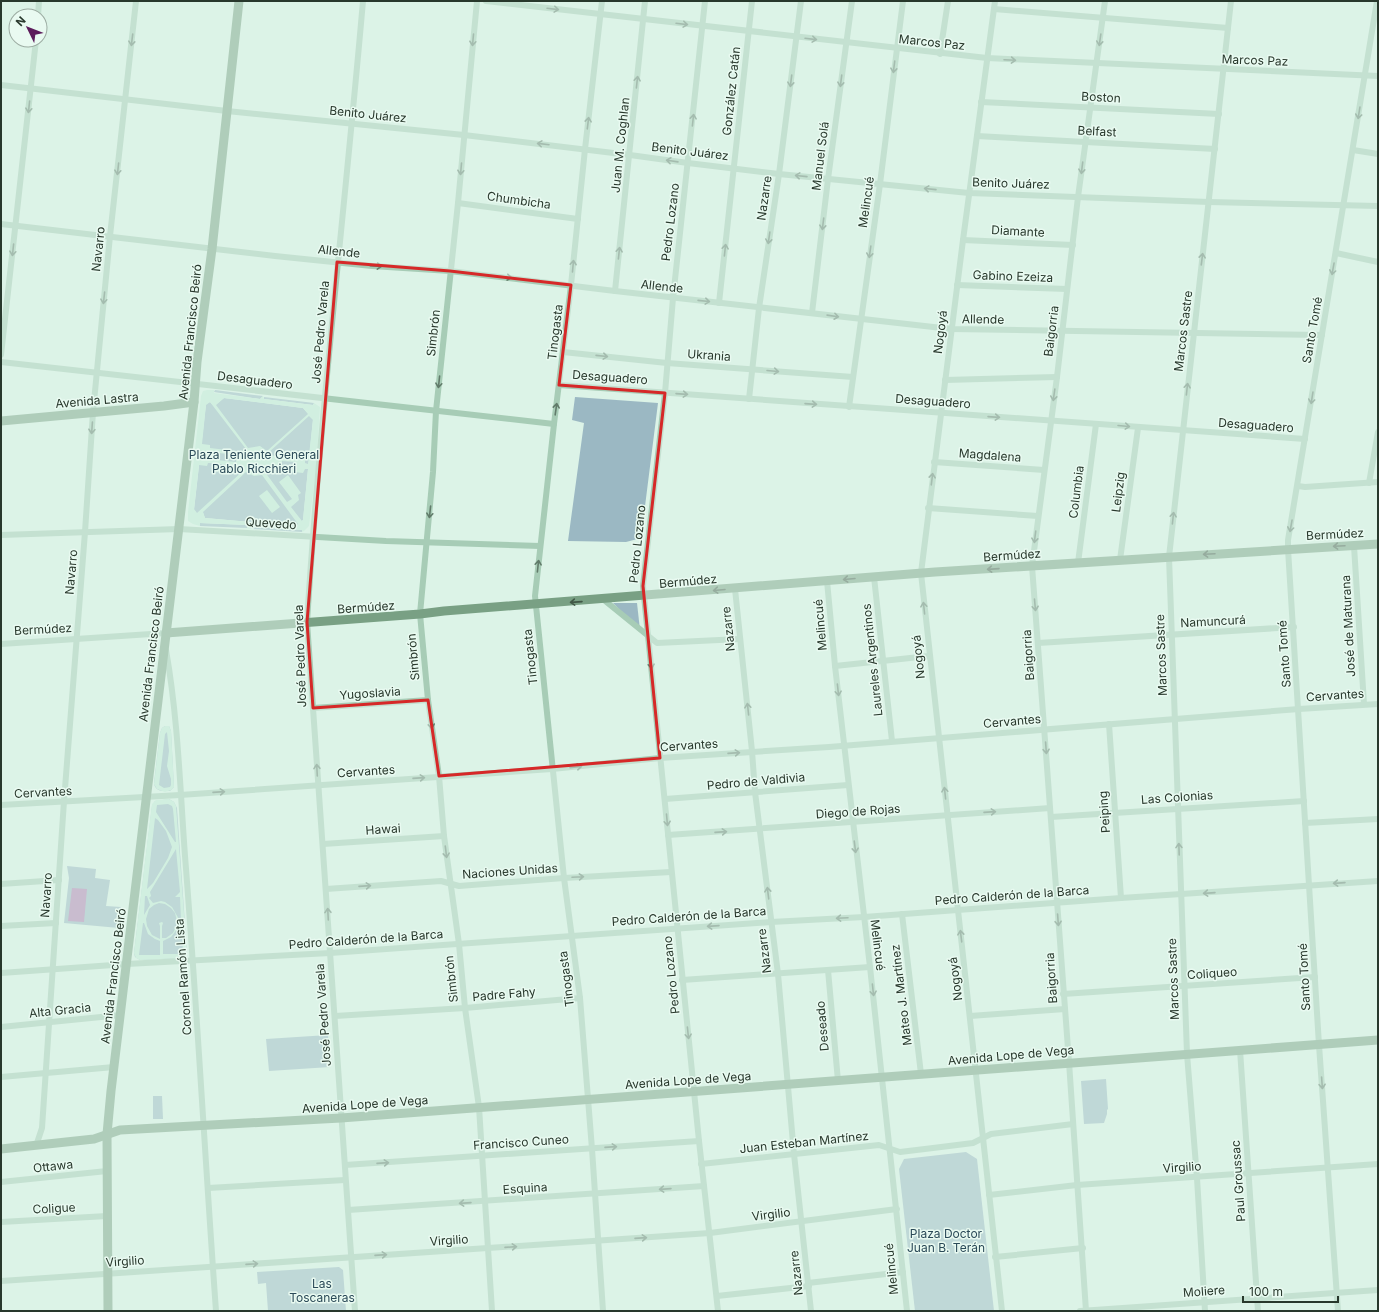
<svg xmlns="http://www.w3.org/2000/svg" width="1379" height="1312" viewBox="0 0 1379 1312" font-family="Inter,sans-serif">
<rect width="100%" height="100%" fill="#dcf3e7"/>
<!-- green -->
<g fill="#9bb8c3">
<polygon points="215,390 263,396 260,399 214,392"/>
<polygon points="264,397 314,403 313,405 264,399"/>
<polygon points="575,397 658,403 641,538 626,542 568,541 584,423 572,420"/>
<polygon points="224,398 303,408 313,419 303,520 296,526 205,518 202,510 197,514 194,510 206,404 210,402 214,406"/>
<polygon points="200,523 247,525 247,528 200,526"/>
<polygon points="253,527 302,530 302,532 253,529"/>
<polygon points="613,603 637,603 640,630"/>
<path d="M 165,726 L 169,726 L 171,731 L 174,787 L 170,791 C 163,791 155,792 154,783 L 160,733 L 162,728 Z"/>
<polygon points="169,799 174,802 177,808 187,954 184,958 140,960 135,957 134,953 152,806 155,801"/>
<polygon points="67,866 96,869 95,878 110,880 106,906 121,907 119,928 64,923 69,878"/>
<polygon points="328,1035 330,1067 269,1071 266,1039"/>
<polygon points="1106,1079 1108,1109 1107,1110 1107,1114 1104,1123 1084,1124 1081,1081"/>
<polygon points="153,1096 162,1096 163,1119 153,1119"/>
<polygon points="966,1152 977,1159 994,1311 915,1311 899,1169 904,1159"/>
<polygon points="339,1267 343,1270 346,1311 268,1311 266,1283 258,1284 257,1272"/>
</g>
<!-- plaza -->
<g fill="#c3ecd7" fill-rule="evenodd">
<path d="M 207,390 L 214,390 L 214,393 L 260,399 L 263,396 L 264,399 L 313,405 L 314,403 L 320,407 L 316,468 L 309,526 L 304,531 L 302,532 L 302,530 L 253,527 L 253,529 L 247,528 L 247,525 L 200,523 L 200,526 L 193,524 L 188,521 L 188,512 L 201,396 L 203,391 ZM 224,398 L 303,408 L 308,414 L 267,451 L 260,446 L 248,448 L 216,405 ZM 210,402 L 246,449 L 243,452 L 210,448 L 210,445 L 202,444 L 206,405 ZM 309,416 L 313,420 L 308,464 L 305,463 L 305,460 L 303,460 L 304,455 L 302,455 L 301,460 L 270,455 L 268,453 ZM 218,453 L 237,455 L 236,462 L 217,460 L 217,458 L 220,458 L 220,456 L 217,455 ZM 282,461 L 295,462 L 294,469 L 282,468 ZM 208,463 L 214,463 L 215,471 L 218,472 L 218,464 L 241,466 L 244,470 L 197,513 L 194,509 L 199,465 L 207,466 ZM 268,469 L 303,473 L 305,469 L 308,469 L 303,520 L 302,521 L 291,507 L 299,500 L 298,495 L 301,493 L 288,475 L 279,482 L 292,499 L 287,502 L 265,472 ZM 246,472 L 254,476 L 262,475 L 298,524 L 296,526 L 205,518 L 203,512 Z"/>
<polygon points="267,490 280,507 272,513 259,496"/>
<path d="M 165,726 L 169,726 L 171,731 L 174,787 L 171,790 L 165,792 L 157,789 L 154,784 L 160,733 L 162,728 ZM 167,732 L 169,751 L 167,766 L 171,779 L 171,785 L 170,787 L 164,788 L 159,785 L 165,734 Z"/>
<path d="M 169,799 L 174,802 L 176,806 L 187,954 L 186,956 L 181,958 L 140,960 L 136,958 L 134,953 L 152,804 L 156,800 ZM 168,804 L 172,806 L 173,809 L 176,842 L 175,842 L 156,812 L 157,805 ZM 155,818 L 158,820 L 166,831 L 172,847 L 168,858 L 153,883 L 147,889 ZM 176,849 L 180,892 L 175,897 L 180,897 L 181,921 L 180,921 L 172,907 L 165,902 L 161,901 L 153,903 L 149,898 L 151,896 L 150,892 ZM 145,896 L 147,896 L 150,905 L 144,915 ZM 159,903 L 165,904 L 171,908 L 175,913 L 177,921 L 177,925 L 173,933 L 166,938 L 162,938 L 162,926 L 163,923 L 162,922 L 159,923 L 160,926 L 160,939 L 152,935 L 147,926 L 146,919 L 149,909 L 154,905 ZM 144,923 L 148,934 L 155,939 L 160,941 L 160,955 L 139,955 L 143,923 ZM 178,928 L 182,928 L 183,954 L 163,954 L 163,941 L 171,937 Z"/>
</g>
<!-- water -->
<polygon fill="#b17ab2" points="72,888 87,889 84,922 68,921"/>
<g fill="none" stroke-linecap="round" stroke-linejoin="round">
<!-- street -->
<g stroke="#a7ccb6" stroke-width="6">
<polyline points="477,1 458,203 436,411 433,472 420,614 428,700 439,776 444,836 459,944 465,1008 479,1107 492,1311"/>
<polyline points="486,1 987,58 1378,76"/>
<polyline points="602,1 585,149 571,285 554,424 535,596 564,878 580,998 592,1149 603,1311"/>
<polyline points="705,1 673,298 665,393 643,586 699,1141 718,1311"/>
<polyline points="995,1 963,240 921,573 1002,1311"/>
<polyline points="994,9 1228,28"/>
<polyline points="38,16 39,1"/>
<polyline points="940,54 948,1"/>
<polyline points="1,85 227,111 464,135 630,155 688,163 779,174 969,193 1209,202 1378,206"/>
<polyline points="981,102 1219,114"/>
<polyline points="977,136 1215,149"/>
<polyline points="1353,150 1378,154"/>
<polyline points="458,203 578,219"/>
<polyline points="1,224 275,256 372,266 450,271 615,291 951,329 1322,335"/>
<polyline points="963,240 1073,245"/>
<polyline points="1336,253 1378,262"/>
<polyline points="957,285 1067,289"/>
<polyline points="615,291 645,1"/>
<polyline points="719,303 752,1"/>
<polyline points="812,313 828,179 852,1"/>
<polyline points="563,352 667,363 853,377"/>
<polyline points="1,355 36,40"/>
<polyline points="1,362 554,424"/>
<polyline points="945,380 1057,377"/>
<polyline points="559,385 1305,439"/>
<polyline points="749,399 759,308 779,174 801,1"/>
<polyline points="849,407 880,184 903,1"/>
<polyline points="934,462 1044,470"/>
<polyline points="1369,483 1378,432"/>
<polyline points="1298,486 1305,487 1378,482"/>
<polyline points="928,508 1038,516"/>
<polyline points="1,535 179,529 386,541 540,546"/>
<polyline points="1354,546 1364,704"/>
<polyline points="1120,560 1138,428"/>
<polyline points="1078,563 1096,424"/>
<polyline points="874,577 892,741"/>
<polyline points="827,581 835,666 870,967 907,1311"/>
<polyline points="735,589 752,751 755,792 778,974 794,1154 811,1311"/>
<polyline points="604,600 657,643 740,639"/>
<polyline points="1038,643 1294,627"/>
<polyline points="1,644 166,633"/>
<path d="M 166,650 C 178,718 180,787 185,856 C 197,1007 205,1159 216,1311"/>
<polyline points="835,666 929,656"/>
<polyline points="313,708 428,700"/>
<polyline points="1109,724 1121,898"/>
<polyline points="665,799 848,785"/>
<polyline points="1,805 180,795 552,769 660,758 829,747 1299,709 1378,704"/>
<polyline points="1051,817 1304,801"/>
<polyline points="1305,823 1378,819"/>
<polyline points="668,835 1050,808"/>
<polyline points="323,844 444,836"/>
<polyline points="1,884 59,880"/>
<polyline points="326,889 441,881 459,886 564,878 671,872"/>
<polyline points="902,914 921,1074"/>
<polyline points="1,926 56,923"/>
<polyline points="828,970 838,1081"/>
<polyline points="1,973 127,964 330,953 771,922 864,917 1121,898 1378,881"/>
<polyline points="682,980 870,967"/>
<polyline points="1063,994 1315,977"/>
<polyline points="335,1016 465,1008 580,998"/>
<polyline points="970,1016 1065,1009"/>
<polyline points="1,1027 121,1015"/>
<polyline points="1240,1050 1258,1311"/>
<polyline points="1,1077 114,1067"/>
<polyline points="36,1146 42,1128 64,801 85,532 93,412 110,236 136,1"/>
<polyline points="701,1164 879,1145 900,1152 933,1148 973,1143 991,1134 1073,1124"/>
<polyline points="345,1165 699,1141"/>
<polyline points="1,1182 107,1171"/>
<polyline points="208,1188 345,1180"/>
<polyline points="989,1195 1077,1185 1378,1164"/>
<polyline points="348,1210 704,1186"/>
<polyline points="1,1222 107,1216"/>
<polyline points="995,1257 1083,1248"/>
<polyline points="1,1281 710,1233 897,1209"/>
<polyline points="808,1283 903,1272"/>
<polyline points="717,1296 809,1286"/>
<path d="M 355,1311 L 307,622 C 320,415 345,208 363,1"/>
<polyline points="1080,1311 1378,1290"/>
<polyline points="1086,1311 1069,1062 1032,566 1057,377 1078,197 1105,1"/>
<polyline points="1205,1311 1197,1178 1187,1054 1169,557 1231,1"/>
<polyline points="1338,1311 1319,1045 1288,549 1288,540 1377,1"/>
</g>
<!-- secondary -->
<g stroke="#79a084" stroke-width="9">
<polyline points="1,421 164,406 194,402"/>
<polyline points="166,633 420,614 444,611 935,572 1378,544"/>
<polyline points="1,1149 94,1139 120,1130 341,1118 1378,1040"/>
<polyline points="108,1311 107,1134 111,1091 194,402 197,362 212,249 239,1"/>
</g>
</g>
<!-- one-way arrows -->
<defs><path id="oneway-shaft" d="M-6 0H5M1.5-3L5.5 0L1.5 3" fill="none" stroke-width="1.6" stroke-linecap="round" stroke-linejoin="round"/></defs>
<g stroke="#617b6a">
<use href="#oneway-shaft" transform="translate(553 9) rotate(7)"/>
<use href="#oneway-shaft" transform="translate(682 24) rotate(7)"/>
<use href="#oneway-shaft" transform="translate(811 39) rotate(7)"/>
<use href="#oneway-shaft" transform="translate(132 40) rotate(97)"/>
<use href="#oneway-shaft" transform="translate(473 40) rotate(95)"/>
<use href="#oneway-shaft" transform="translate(1100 40) rotate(98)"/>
<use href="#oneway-shaft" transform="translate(1010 60) rotate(3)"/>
<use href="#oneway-shaft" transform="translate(894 67) rotate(97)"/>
<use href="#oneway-shaft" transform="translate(791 81) rotate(97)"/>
<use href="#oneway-shaft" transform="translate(841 81) rotate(97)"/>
<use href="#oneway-shaft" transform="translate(637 82) rotate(-84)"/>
<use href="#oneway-shaft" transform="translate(29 107) rotate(96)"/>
<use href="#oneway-shaft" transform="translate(1359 113) rotate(99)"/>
<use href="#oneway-shaft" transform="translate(693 120) rotate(-84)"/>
<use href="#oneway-shaft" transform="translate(588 123) rotate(-83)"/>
<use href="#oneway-shaft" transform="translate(543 144) rotate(-173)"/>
<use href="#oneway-shaft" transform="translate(672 161) rotate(-172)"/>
<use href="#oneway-shaft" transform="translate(1082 168) rotate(97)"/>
<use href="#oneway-shaft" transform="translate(118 169) rotate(96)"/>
<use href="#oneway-shaft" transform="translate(461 169) rotate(95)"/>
<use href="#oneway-shaft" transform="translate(801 176) rotate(-174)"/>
<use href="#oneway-shaft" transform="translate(930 189) rotate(-174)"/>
<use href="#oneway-shaft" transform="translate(823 224) rotate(97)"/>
<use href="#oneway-shaft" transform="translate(769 238) rotate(98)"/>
<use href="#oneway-shaft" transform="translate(13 250) rotate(96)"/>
<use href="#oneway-shaft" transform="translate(725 250) rotate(-84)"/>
<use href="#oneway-shaft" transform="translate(870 252) rotate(98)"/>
<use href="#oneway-shaft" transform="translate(619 253) rotate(-84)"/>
<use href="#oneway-shaft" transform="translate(1202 259) rotate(-83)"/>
<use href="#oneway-shaft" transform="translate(376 266) rotate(4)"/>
<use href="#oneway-shaft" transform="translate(573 266) rotate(-85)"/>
<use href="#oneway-shaft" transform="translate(1333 269) rotate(100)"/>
<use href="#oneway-shaft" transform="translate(506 277) rotate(7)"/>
<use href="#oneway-shaft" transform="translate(104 298) rotate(96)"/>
<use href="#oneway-shaft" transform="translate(704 301) rotate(6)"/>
<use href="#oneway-shaft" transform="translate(833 316) rotate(8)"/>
<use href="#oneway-shaft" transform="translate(602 356) rotate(6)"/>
<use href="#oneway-shaft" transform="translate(773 371) rotate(5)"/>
<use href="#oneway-shaft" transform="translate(439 382) rotate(96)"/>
<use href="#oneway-shaft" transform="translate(1187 389) rotate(-84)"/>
<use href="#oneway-shaft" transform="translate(682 394) rotate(4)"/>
<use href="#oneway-shaft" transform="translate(1054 395) rotate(98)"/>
<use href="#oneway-shaft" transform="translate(1312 398) rotate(99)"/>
<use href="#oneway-shaft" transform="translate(811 404) rotate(4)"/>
<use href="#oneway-shaft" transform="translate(556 409) rotate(-82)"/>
<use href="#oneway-shaft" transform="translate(994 417) rotate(4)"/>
<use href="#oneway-shaft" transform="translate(1124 426) rotate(5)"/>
<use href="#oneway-shaft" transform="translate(92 428) rotate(94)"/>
<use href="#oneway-shaft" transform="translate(932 479) rotate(-83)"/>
<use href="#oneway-shaft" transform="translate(430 512) rotate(96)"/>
<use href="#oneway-shaft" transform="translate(1173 518) rotate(-84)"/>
<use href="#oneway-shaft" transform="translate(1291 526) rotate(100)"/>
<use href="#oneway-shaft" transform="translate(1035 537) rotate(97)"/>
<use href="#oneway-shaft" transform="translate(538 566) rotate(-84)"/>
<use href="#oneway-shaft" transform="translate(1035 605) rotate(85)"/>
<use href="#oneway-shaft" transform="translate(924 608) rotate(-96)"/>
<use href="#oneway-shaft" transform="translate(651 663) rotate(84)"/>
<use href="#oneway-shaft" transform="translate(838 690) rotate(84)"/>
<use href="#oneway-shaft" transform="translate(748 709) rotate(-96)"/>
<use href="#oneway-shaft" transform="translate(431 723) rotate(82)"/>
<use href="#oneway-shaft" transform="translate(1046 748) rotate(86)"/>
<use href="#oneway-shaft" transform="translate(734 753) rotate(-4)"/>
<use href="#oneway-shaft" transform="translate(576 767) rotate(-6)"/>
<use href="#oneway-shaft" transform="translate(317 770) rotate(-93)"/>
<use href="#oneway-shaft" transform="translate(419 778) rotate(-4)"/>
<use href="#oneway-shaft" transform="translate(219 792) rotate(-4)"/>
<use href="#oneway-shaft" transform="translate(945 793) rotate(-96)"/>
<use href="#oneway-shaft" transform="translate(990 812) rotate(-4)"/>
<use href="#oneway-shaft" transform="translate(667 820) rotate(85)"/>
<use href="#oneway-shaft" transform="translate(721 832) rotate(-4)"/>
<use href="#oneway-shaft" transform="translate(855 847) rotate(83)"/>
<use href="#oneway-shaft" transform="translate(1179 849) rotate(-92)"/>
<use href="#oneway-shaft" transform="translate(446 852) rotate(83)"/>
<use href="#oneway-shaft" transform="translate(578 877) rotate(-3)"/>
<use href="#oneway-shaft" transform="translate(1339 883) rotate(176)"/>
<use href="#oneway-shaft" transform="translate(365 886) rotate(-4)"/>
<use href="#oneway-shaft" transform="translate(768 893) rotate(-97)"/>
<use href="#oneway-shaft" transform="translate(1209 893) rotate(176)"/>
<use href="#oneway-shaft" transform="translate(328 914) rotate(-93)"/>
<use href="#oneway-shaft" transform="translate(842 918) rotate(177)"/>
<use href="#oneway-shaft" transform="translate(1058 920) rotate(86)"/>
<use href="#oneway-shaft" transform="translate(713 926) rotate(176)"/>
<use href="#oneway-shaft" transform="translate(961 936) rotate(-97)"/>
<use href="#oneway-shaft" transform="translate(873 990) rotate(84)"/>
<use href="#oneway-shaft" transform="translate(688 1033) rotate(84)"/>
<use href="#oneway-shaft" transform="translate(1322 1083) rotate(86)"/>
<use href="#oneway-shaft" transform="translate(611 1147) rotate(-4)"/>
<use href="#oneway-shaft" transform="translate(383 1163) rotate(-4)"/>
<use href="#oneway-shaft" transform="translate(665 1189) rotate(176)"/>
<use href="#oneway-shaft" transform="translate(465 1203) rotate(176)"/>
<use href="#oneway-shaft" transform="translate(641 1238) rotate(-4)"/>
<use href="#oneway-shaft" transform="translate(511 1247) rotate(-4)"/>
<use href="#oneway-shaft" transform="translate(381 1255) rotate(-4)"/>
<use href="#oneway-shaft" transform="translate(252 1264) rotate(-4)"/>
</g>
<g stroke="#405746">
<use href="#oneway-shaft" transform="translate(1339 546) rotate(177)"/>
<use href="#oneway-shaft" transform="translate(1209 554) rotate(177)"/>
<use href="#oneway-shaft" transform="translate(993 569) rotate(176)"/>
<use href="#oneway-shaft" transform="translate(849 579) rotate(175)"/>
<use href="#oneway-shaft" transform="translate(719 590) rotate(175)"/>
<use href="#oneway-shaft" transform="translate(576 602) rotate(176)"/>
</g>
<!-- marked area -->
<path d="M0 0H1379V1312H0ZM 337,262 L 450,271 L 571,285 L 559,385 L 665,393 L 643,586 L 660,758 L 439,776 L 428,700 L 313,708 L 307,622 Z" fill="#dcf3e7" fill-opacity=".55" fill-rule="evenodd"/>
<path fill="none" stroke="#d62828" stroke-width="3" stroke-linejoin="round" d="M 337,262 L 450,271 L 571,285 L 559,385 L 665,393 L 643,586 L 660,758 L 439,776 L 428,700 L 313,708 L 307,622 Z"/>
<g text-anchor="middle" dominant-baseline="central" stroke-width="3" stroke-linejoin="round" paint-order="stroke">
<!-- street labels -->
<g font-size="12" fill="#28382c" stroke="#e9faf1">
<text transform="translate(932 42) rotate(6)">Marcos Paz</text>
<text transform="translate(1255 60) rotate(2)">Marcos Paz</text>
<text transform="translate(731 91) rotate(-84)">González Catán</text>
<text transform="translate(1101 97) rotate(3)">Boston</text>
<text transform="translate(368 114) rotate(6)">Benito Juárez</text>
<text transform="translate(1097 131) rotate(3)">Belfast</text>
<text transform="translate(620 145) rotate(-84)">Juan M. Coghlan</text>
<text transform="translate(690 151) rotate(7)">Benito Juárez</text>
<text transform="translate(820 156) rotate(-83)">Manuel Solá</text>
<text transform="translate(1011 183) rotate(2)">Benito Juárez</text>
<text transform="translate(764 198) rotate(-82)">Nazarre</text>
<text transform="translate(519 200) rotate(8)">Chumbicha</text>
<text transform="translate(866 202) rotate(-82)">Melincué</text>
<text transform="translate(670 222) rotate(-83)">Pedro Lozano</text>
<text transform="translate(1018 231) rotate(3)">Diamante</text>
<text transform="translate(98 249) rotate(-84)">Navarro</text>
<text transform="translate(339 251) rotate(6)">Allende</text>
<text transform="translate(1013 276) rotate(2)">Gabino Ezeiza</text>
<text transform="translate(662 286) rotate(6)">Allende</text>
<text transform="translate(983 319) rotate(1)">Allende</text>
<text transform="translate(1312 330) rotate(-80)">Santo Tomé</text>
<text transform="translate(1051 331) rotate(-83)">Baigorria</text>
<text transform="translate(1183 331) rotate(-83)">Marcos Sastre</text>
<text transform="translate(190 332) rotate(-84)">Avenida Francisco Beiró</text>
<text transform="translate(320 332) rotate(-85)">José Pedro Varela</text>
<text transform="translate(555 332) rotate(-83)">Tinogasta</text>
<text transform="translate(940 332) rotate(-83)">Nogoyá</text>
<text transform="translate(433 333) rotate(-84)">Simbrón</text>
<text transform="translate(709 355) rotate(4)">Ukrania</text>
<text transform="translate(610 377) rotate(4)">Desaguadero</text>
<text transform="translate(255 380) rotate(7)">Desaguadero</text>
<text transform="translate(97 400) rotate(-5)">Avenida Lastra</text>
<text transform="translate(933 401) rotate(4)">Desaguadero</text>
<text transform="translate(1256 425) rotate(4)">Desaguadero</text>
<text transform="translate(990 455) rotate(4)">Magdalena</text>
<text transform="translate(1076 492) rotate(-83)">Columbia</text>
<text transform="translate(1118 492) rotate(-83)">Leipzig</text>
<text transform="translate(271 523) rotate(4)">Quevedo</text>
<text transform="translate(1335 534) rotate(-3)">Bermúdez</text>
<text transform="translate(637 544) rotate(-84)">Pedro Lozano</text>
<text transform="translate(1012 555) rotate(-4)">Bermúdez</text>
<text transform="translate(71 572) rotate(-85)">Navarro</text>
<text transform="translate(688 581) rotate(-5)">Bermúdez</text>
<text transform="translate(366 607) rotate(-4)">Bermúdez</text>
<text transform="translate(1213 621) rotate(-3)">Namuncurá</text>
<text transform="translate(820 625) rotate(-95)">Melincué</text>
<text transform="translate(1348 626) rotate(-93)">José de Maturana</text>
<text transform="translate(43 629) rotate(-3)">Bermúdez</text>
<text transform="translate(728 629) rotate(-96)">Nazarre</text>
<text transform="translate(151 654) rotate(-83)">Avenida Francisco Beiró</text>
<text transform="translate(1284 654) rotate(-94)">Santo Tomé</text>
<text transform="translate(1028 655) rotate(-94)">Baigorria</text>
<text transform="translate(1161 655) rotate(-92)">Marcos Sastre</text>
<text transform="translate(300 656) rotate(-92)">José Pedro Varela</text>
<text transform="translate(413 657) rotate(-95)">Simbrón</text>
<text transform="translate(530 657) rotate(-96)">Tinogasta</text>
<text transform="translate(918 657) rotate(-96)">Nogoyá</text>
<text transform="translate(872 660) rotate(-96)">Laureles Argentinos</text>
<text transform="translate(370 693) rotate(-4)">Yugoslavia</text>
<text transform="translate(1335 695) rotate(-4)">Cervantes</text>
<text transform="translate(1012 721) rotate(-5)">Cervantes</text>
<text transform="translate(689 745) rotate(-4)">Cervantes</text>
<text transform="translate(366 771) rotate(-4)">Cervantes</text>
<text transform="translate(756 781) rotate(-5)">Pedro de Valdivia</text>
<text transform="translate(43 792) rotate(-3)">Cervantes</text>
<text transform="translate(1177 797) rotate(-4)">Las Colonias</text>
<text transform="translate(858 811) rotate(-4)">Diego de Rojas</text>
<text transform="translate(1104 812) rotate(-94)">Peiping</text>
<text transform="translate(383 829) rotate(-4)">Hawai</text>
<text transform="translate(510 871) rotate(-4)">Naciones Unidas</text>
<text transform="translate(46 895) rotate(-86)">Navarro</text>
<text transform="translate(1012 895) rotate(-4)">Pedro Calderón de la Barca</text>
<text transform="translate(689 916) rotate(-4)">Pedro Calderón de la Barca</text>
<text transform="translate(366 939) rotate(-4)">Pedro Calderón de la Barca</text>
<text transform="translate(878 945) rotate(83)">Melincué</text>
<text transform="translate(764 951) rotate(-97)">Nazarre</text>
<text transform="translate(1212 973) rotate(-4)">Coliqueo</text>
<text transform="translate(671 975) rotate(-96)">Pedro Lozano</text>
<text transform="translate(113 976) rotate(-83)">Avenida Francisco Beiró</text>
<text transform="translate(183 977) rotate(-94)">Coronel Ramón Lista</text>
<text transform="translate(1304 977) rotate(-93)">Santo Tomé</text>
<text transform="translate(1051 978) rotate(-94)">Baigorria</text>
<text transform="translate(451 979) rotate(-96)">Simbrón</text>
<text transform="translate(566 979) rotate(-97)">Tinogasta</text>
<text transform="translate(955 979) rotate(-97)">Nogoyá</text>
<text transform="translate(1173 979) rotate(-92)">Marcos Sastre</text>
<text transform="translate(504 994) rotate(-5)">Padre Fahy</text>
<text transform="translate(901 995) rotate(-97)">Mateo J. Martínez</text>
<text transform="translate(60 1010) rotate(-6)">Alta Gracia</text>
<text transform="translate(323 1015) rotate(-94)">José Pedro Varela</text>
<text transform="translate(822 1026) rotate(-95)">Deseado</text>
<text transform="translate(1011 1055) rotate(-5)">Avenida Lope de Vega</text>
<text transform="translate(688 1080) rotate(-4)">Avenida Lope de Vega</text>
<text transform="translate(365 1104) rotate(-4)">Avenida Lope de Vega</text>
<text transform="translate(521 1142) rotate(-4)">Francisco Cuneo</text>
<text transform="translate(804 1142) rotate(-6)">Juan Esteban Martínez</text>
<text transform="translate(53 1166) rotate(-6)">Ottawa</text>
<text transform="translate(1182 1167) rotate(-4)">Virgilio</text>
<text transform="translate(1238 1181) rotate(-94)">Paul Groussac</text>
<text transform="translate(525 1188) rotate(-4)">Esquina</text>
<text transform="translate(54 1208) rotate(-3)">Coligue</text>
<text transform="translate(771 1214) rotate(-7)">Virgilio</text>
<text transform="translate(449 1240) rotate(-4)">Virgilio</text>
<text transform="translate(125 1261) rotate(-4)">Virgilio</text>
<text transform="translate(891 1269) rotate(-96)">Melincué</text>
<text transform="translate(796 1273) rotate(-96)">Nazarre</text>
<text transform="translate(1204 1291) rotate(-4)">Moliere</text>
</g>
<!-- park labels -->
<g font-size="12" fill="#2b4a58" stroke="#e9faf1">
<text x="254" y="454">Plaza Teniente General<tspan x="254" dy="14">Pablo Ricchieri</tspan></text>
<text x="946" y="1233">Plaza Doctor<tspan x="946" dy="14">Juan B. Terán</tspan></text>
<text x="322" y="1283">Las<tspan x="322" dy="14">Toscaneras</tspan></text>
</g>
</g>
<!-- border -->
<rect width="1379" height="1312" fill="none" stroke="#28382c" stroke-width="4"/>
<!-- north arrow -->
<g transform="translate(28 28) rotate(313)"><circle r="19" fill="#e9faf1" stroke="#9caca2"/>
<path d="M0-3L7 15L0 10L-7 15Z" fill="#5c1c5b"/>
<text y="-6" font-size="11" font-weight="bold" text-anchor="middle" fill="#28382c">N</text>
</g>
<!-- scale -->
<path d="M1243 1296v6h95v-6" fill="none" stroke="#28382c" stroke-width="2"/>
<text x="1249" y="1296" font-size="12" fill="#28382c" stroke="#e9faf1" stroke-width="3" paint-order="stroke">100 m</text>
</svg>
